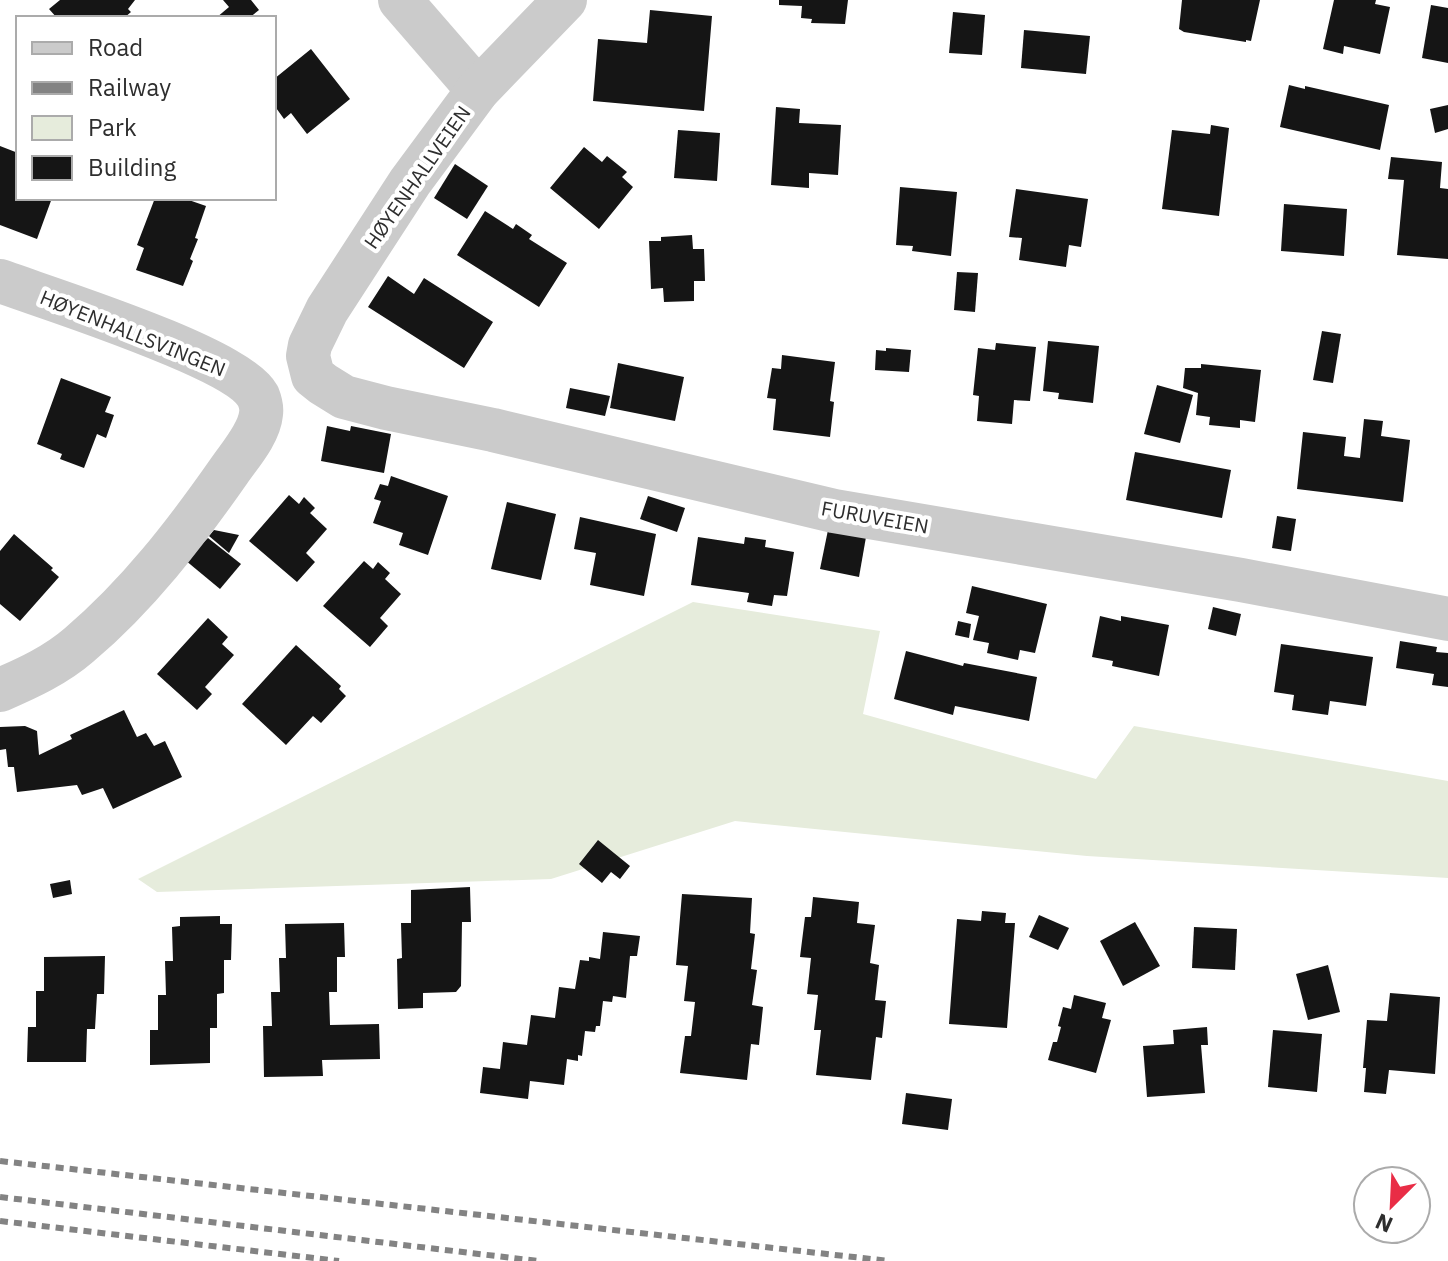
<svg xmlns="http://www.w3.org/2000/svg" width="1448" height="1261" viewBox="0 0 1448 1261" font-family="'IBM Plex Sans',sans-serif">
<rect width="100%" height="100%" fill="#fff"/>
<!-- green -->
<polygon fill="#e6ecdc" points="693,602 880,631 863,714 1096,779 1134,726 1448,781 1448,878 1087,856 735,821 551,879 157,892 138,879"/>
<!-- building -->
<g fill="#151515">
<polygon points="60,0 135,0 128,9 131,12 124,18 57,18 49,9"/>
<polygon points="223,0 251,0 259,10 249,18 216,18 229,7"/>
<polygon points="779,0 848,0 845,24 811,23 812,19 801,18 802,6 779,5"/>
<polygon points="1182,0 1260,0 1251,41 1246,40 1246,42 1184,32 1179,29"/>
<polygon points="1334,0 1376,0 1375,4 1390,7 1380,54 1344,46 1343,54 1323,49"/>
<polygon points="1431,5 1448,8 1448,63 1422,58"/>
<polygon points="650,10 712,16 704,111 593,101 598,39 647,43"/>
<polygon points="953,12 985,15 982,55 949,53"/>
<polygon points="1024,30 1090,36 1086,74 1021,68"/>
<polygon points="311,49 350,99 307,134 291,113 284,119 274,105 274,79"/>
<polygon points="1289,85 1305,89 1305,86 1389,105 1380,150 1280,127"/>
<polygon points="1448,105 1448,129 1435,133 1430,109"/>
<polygon points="776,107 800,109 799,123 841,125 838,175 809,173 809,188 771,185"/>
<polygon points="1211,125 1229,128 1219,216 1162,209 1172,130 1210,134"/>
<polygon points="678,130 720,133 717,181 674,178"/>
<polygon points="0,146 18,153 18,198 52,198 37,239 0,225"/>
<polygon points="584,147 602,162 607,156 627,172 622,177 633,187 599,229 550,188"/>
<polygon points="1391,157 1442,162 1440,188 1448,189 1448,259 1397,255 1404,180 1388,179"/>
<polygon points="455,164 488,186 467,219 434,198"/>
<polygon points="900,187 957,192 951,256 912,251 913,246 896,245"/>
<polygon points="1016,189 1088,199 1081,247 1069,245 1066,267 1019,260 1022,238 1009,237"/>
<polygon points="155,198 183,198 206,206 195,238 198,239 190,259 193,261 183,286 136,270 144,248 137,245"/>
<polygon points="1284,204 1347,209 1344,256 1281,251"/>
<polygon points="485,211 513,229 516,224 532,235 529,239 567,263 539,307 457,255"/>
<polygon points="692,235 693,249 704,249 705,281 694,281 694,301 664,302 663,288 651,289 649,241 661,241 661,237"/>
<polygon points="957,272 978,273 975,312 954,310"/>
<polygon points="388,276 414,294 424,278 493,322 464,368 368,307"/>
<polygon points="1322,331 1341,334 1333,383 1313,380"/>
<polygon points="1048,341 1099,346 1093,403 1058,399 1059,393 1043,391"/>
<polygon points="996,343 1036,347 1030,401 1014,400 1012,424 977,421 979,396 973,395 978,348 995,350"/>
<polygon points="886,348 911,350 909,372 875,370 876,350 886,351"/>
<polygon points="782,355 835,362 830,401 834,402 830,437 773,430 776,399 767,398 772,368 781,369"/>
<polygon points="618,363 684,377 675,421 610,408"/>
<polygon points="1201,364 1261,370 1255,422 1240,420 1240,428 1209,425 1210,417 1196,415 1198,393 1183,388 1185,368 1201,368"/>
<polygon points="61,378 111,397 105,412 114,415 106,438 97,434 84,468 60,459 62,454 37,444"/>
<polygon points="1157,385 1193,395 1180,443 1144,434"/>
<polygon points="570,388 610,396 605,416 566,408"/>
<polygon points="1364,419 1383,421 1381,436 1410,440 1403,502 1297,489 1303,432 1346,437 1344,456 1360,458"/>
<polygon points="327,426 350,431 351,426 391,434 384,473 321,461"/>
<polygon points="1135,452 1231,470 1222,518 1126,500"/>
<polygon points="391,476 448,496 428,555 399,545 403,533 373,523 381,501 374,499 380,484 388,486"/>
<polygon points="289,495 299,504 304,497 315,508 310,513 327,529 306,553 315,562 297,582 249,541"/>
<polygon points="648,496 685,508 677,532 640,519"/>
<polygon points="507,502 556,514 541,580 491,569"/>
<polygon points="1277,516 1296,519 1291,551 1272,548"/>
<polygon points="580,517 656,534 644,596 590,585 596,553 574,549"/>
<polygon points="214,530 239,535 229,553 209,536"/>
<polygon points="828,530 866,537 859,577 820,569"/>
<polygon points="14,534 53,568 51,570 59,577 20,621 0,604 0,551"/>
<polygon points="698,537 744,544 745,537 766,540 765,547 794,552 787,596 774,595 772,606 747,602 749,593 691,585"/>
<polygon points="208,538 241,564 220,589 185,560"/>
<polygon points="364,561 373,569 378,562 390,573 385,579 401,594 380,618 388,626 370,647 323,606"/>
<polygon points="972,586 1047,604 1035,653 1020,650 1018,660 987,653 989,643 973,640 979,616 966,613"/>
<polygon points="1213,607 1241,614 1236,636 1208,629"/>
<polygon points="1100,616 1121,621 1121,616 1169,625 1159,676 1112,666 1113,661 1092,657"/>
<polygon points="208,618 228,637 222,644 234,655 205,687 212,694 197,710 157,674"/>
<polygon points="958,621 971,624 969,638 955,635"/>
<polygon points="1400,641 1437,647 1436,652 1448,653 1448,687 1432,685 1434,674 1396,668"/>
<polygon points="1281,644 1373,657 1366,706 1330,701 1328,715 1292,710 1294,695 1274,692"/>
<polygon points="296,645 341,686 339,689 346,696 321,723 313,716 286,745 242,704"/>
<polygon points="906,651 963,666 964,663 1037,677 1029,721 955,706 953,715 894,699"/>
<polygon points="124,710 137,737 146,733 154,746 165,741 182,777 113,809 103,788 82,795 77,785 17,792 14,767 8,767 6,749 0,750 0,727 25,726 37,731 39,755 72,739 70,735"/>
<polygon points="598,840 630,866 620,879 611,872 602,883 579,864"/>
<polygon points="70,880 72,894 53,898 50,884"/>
<polygon points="470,887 471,922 462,922 461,986 456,992 423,993 423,1008 398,1009 397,959 402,958 401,923 411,923 411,890"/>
<polygon points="682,894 752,898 750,933 755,934 751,969 757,970 752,1005 763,1007 759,1045 751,1044 747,1080 680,1073 685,1036 691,1036 695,1002 684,1001 688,966 676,965"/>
<polygon points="813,897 859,902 857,923 875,925 870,963 879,965 875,1000 886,1001 882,1038 876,1037 871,1080 816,1075 821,1030 814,1030 818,995 807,994 811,958 800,957 805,917 811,917"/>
<polygon points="982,911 1006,913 1005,923 1015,923 1007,1028 949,1024 957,919 981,921"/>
<polygon points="1039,915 1069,928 1058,950 1029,937"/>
<polygon points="220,916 220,924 232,924 231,960 224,960 224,993 217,994 217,1028 210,1028 210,1063 150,1065 150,1030 158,1030 158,995 166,995 165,961 173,961 172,927 180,926 180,917"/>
<polygon points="1135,922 1160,966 1123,986 1100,941"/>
<polygon points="344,923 345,957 337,957 337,992 329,992 330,1025 379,1024 380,1059 322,1060 323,1076 264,1077 263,1026 272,1026 271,992 280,992 279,958 286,958 285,924"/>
<polygon points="1194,927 1237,929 1235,970 1192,968"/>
<polygon points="603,932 640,936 637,956 630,956 626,998 613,996 612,1002 603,1001 600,1026 596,1026 595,1032 585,1031 582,1056 578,1055 578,1061 567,1059 564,1085 530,1081 528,1099 480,1093 483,1067 500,1069 503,1042 527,1045 531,1015 555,1018 559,987 575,989 580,960 589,961 589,957 600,959"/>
<polygon points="105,956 104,994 97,994 95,1029 87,1029 86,1062 27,1062 28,1027 36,1027 36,991 44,991 44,957"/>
<polygon points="1328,965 1340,1012 1308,1020 1296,974"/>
<polygon points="1390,993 1440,997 1435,1074 1389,1070 1386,1094 1364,1092 1366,1068 1363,1068 1367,1020 1387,1021"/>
<polygon points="1074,995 1106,1003 1102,1018 1111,1020 1096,1073 1048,1060 1053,1042 1057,1042 1061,1027 1058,1026 1063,1007 1071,1009"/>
<polygon points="1207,1027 1208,1045 1201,1045 1205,1093 1147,1097 1143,1046 1174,1044 1173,1030"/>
<polygon points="1273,1030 1322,1034 1317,1092 1268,1087"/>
<polygon points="906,1093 952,1099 948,1130 902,1124"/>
</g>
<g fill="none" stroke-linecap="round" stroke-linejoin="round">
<!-- minor -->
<g stroke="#cbcbcb" stroke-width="44">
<polyline points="400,0 478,90"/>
<polyline points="565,0 478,90 410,182 327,310 310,345 308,356 313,376 323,384 344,397 386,408 493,430 834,511 1241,580 1448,619"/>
<path d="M 0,281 C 49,299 236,357 258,396 C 260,401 262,408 261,414 C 259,434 240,455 229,471 C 185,534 137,596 79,645 C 56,665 28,678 0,690"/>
</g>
<!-- rail -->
<g stroke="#838383" stroke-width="6" stroke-dasharray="8 6" stroke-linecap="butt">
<polyline points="0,1161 889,1261"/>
<polyline points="0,1197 538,1261"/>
<polyline points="0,1221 339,1261"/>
</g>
</g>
<g text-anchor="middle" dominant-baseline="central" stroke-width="8" stroke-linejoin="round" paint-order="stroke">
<!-- street labels -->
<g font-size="20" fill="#2e2e2e" stroke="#fff">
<text transform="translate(417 177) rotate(-55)">HØYENHALLVEIEN</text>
<text transform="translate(133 333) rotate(22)">HØYENHALLSVINGEN</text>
<text transform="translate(875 517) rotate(10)">FURUVEIEN</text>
</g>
</g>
<!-- legend -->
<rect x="16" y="16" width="260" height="184" fill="#ffffff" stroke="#ababab" stroke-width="2"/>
<rect x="32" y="42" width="40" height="12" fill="#cbcbcb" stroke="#ababab" stroke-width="2"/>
<text x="88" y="56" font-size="24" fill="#2e2e2e">Road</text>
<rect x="32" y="82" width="40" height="12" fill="#838383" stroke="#ababab" stroke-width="2"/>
<text x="88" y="96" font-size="24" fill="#2e2e2e">Railway</text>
<rect x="32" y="116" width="40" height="24" fill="#e6ecdc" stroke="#ababab" stroke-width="2"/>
<text x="88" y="136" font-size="24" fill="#2e2e2e">Park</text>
<rect x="32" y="156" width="40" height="24" fill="#151515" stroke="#ababab" stroke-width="2"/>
<text x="88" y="176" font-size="24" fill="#2e2e2e">Building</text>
<!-- north arrow -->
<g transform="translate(1392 1205) rotate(204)"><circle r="38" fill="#ffffff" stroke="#ababab" stroke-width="2"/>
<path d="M0-6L14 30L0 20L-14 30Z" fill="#e92d46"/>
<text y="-12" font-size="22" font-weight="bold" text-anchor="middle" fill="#2e2e2e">N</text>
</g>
</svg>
